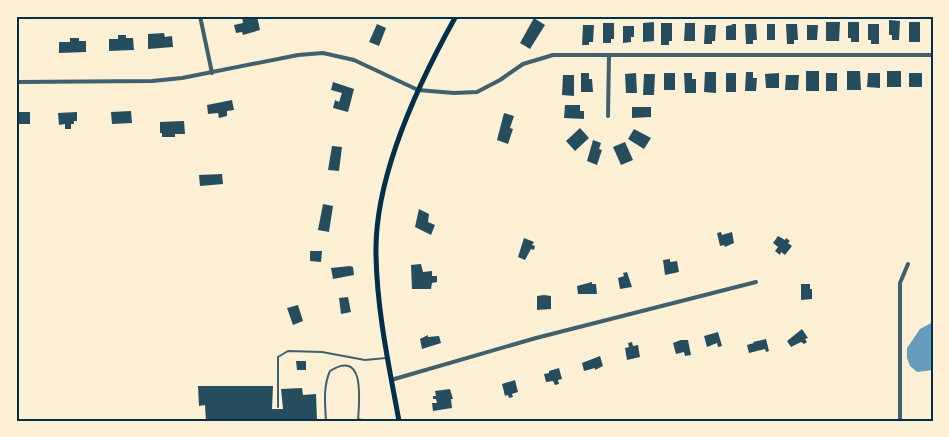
<svg xmlns="http://www.w3.org/2000/svg" width="949" height="437" viewBox="0 0 949 437" font-family="'Roboto Condensed',sans-serif">
<rect width="100%" height="100%" fill="#fdf0d5"/>
<!-- water -->
<polygon fill="#669bbc" points="933,322 933,370 917,372 910,366 907,358 907,348 920,329"/>
<!-- building -->
<g fill="#264d5e">
<polygon points="242,16 257,16 260,30 243,35 242,32 236,33 234,25 243,23"/>
<polygon points="534,18 545,25 530,49 520,43"/>
<polygon points="889,20 900,21 899,40 892,40 892,35 889,35"/>
<polygon points="654,22 654,41 643,42 643,23"/>
<polygon points="826,22 840,22 839,41 826,41"/>
<polygon points="848,22 859,22 859,42 851,42 851,38 848,38"/>
<rect x="909" y="22" width="11" height="20"/>
<polygon points="603,23 614,23 614,39 611,39 611,43 603,43"/>
<polygon points="661,23 672,23 672,41 669,41 669,45 661,45"/>
<polygon points="685,23 695,23 695,41 684,41"/>
<polygon points="377,24 386,28 379,46 369,42"/>
<polygon points="732,24 736,24 736,40 726,40 726,26 732,25"/>
<polygon points="745,24 756,24 757,40 753,40 753,44 746,44"/>
<rect x="767" y="24" width="8" height="16"/>
<polygon points="786,24 797,24 798,40 794,40 794,44 787,44"/>
<polygon points="868,24 879,24 879,44 871,44 871,40 868,40"/>
<polygon points="583,25 594,25 593,42 589,42 589,45 582,45"/>
<polygon points="705,25 716,25 715,41 712,41 712,44 704,44"/>
<polygon points="807,25 818,25 817,40 807,40"/>
<polygon points="623,26 634,26 634,37 631,37 631,42 623,43"/>
<polygon points="164,33 165,37 172,36 173,47 148,49 148,34"/>
<polygon points="118,35 126,35 126,38 133,38 134,50 109,51 109,39 118,39"/>
<polygon points="70,38 79,38 79,41 86,41 86,52 59,53 59,42 70,42"/>
<rect x="806" y="71" width="13" height="20"/>
<polygon points="847,71 860,71 861,90 847,90"/>
<rect x="887" y="71" width="14" height="16"/>
<polygon points="705,72 716,72 716,93 704,92"/>
<polygon points="746,72 753,72 753,78 757,78 756,91 745,91"/>
<polygon points="581,73 589,73 589,79 592,79 593,92 581,92"/>
<polygon points="636,73 637,93 626,93 625,74"/>
<rect x="664" y="73" width="11" height="17"/>
<polygon points="684,73 692,73 692,79 696,79 696,93 685,93"/>
<rect x="726" y="73" width="10" height="19"/>
<polygon points="779,73 779,88 766,88 765,74"/>
<rect x="826" y="73" width="11" height="18"/>
<polygon points="868,73 880,73 880,88 867,87"/>
<rect x="909" y="73" width="13" height="14"/>
<polygon points="644,74 655,74 654,95 643,95"/>
<polygon points="563,75 574,75 574,96 562,95"/>
<polygon points="786,75 799,75 798,90 785,90"/>
<polygon points="333,82 354,89 348,112 333,108 335,100 339,102 342,93 331,90"/>
<polygon points="232,100 234,110 227,111 227,116 219,118 218,113 208,114 207,105"/>
<polygon points="565,105 580,105 580,111 584,111 584,119 564,118"/>
<polygon points="632,107 651,107 651,117 632,118"/>
<polygon points="131,111 132,123 112,124 111,112"/>
<rect x="16" y="112" width="14" height="12"/>
<polygon points="77,112 77,121 74,121 74,124 71,124 71,129 65,129 65,124 59,125 58,113"/>
<polygon points="504,113 514,116 510,128 513,129 508,144 497,140"/>
<polygon points="184,121 185,134 175,134 175,137 162,137 162,133 160,133 160,122"/>
<polygon points="580,128 589,138 575,151 566,141"/>
<polygon points="634,129 651,138 644,149 628,139"/>
<polygon points="593,140 601,143 599,149 602,150 597,165 587,161"/>
<polygon points="625,142 633,160 621,165 613,147"/>
<polygon points="332,146 342,147 339,171 328,170"/>
<polygon points="222,174 223,184 200,186 199,175"/>
<polygon points="323,204 333,206 329,232 318,230"/>
<polygon points="419,209 429,214 428,222 435,225 431,235 415,227"/>
<polygon points="721,232 722,235 732,232 734,243 725,247 724,245 720,246 717,233"/>
<polygon points="778,236 785,240 786,238 790,241 788,243 792,246 785,255 781,252 780,255 775,251 778,247 773,243"/>
<polygon points="524,238 534,242 532,245 535,246 534,250 531,249 525,260 518,257"/>
<polygon points="310,251 322,251 321,262 310,261"/>
<polygon points="670,259 670,262 677,261 679,272 665,275 663,260"/>
<polygon points="421,264 423,272 432,271 432,276 437,276 437,282 432,283 431,289 412,289 411,265"/>
<polygon points="350,266 353,267 354,275 333,279 331,268"/>
<polygon points="627,272 632,287 620,289 618,278 624,276 623,273"/>
<polygon points="592,282 592,284 596,284 597,294 578,294 577,286"/>
<polygon points="801,284 810,284 810,289 812,289 812,299 801,300"/>
<polygon points="544,295 551,296 551,309 537,310 537,296"/>
<polygon points="348,297 351,312 341,314 339,298"/>
<polygon points="298,305 303,321 293,325 287,308"/>
<polygon points="802,329 808,338 805,339 807,342 804,344 801,342 791,347 787,341"/>
<polygon points="718,332 722,346 718,347 717,343 707,347 704,336"/>
<polygon points="428,335 428,337 439,336 441,343 422,349 420,339"/>
<polygon points="766,339 769,351 766,352 765,349 749,353 747,345 754,343 753,342"/>
<polygon points="681,340 688,340 691,355 685,356 684,352 676,354 673,343"/>
<polygon points="632,342 633,346 638,345 640,357 627,360 625,348 629,347 628,343"/>
<polygon points="600,356 603,366 595,370 595,368 584,371 582,363"/>
<polygon points="296,361 306,361 306,370 297,370"/>
<polygon points="559,368 562,379 558,380 559,384 555,385 553,381 546,382 544,374 549,373 549,371"/>
<polygon points="515,380 518,392 512,394 513,397 509,398 508,395 505,396 502,384"/>
<polygon points="198,386 273,386 272,409 283,409 281,389 302,388 303,395 316,394 317,421 206,421 205,405 199,406"/>
<polygon points="450,389 453,399 451,399 452,408 433,411 432,403 437,403 436,399 433,399 433,396 436,396 435,391"/>
</g>
<g fill="none" stroke-linecap="round" stroke-linejoin="round">
<!-- service -->
<g stroke="#3f606c" stroke-width="2">
<polyline points="278,407 278,357 288,351 322,352 365,360 386,358"/>
<polyline points="358,419 365,421"/>
<path d="M 326,421 C 325,404 323,386 330,371 C 366,348 359,402 358,421"/>
</g>
<!-- minor -->
<g stroke="#3f606c" stroke-width="4">
<polyline points="200,16 212,73"/>
<polyline points="16,82 152,81 182,78 298,55 323,53 354,60 418,90 454,93 477,92 500,80 523,64 553,55 933,55"/>
<polyline points="608,116 609,55"/>
<polyline points="391,380 536,338 756,282"/>
<polyline points="900,421 900,283 908,264"/>
</g>
<!-- secondary -->
<path stroke="#003049" stroke-width="5" d="M 399,421 C 389,366 377,311 376,255 C 374,177 418,84 456,16"/>
</g>
<!-- border -->
<rect width="949" height="437" fill="none" stroke="#fdf0d5" stroke-width="35"/>
<rect x="18" y="18" width="914" height="402" fill="none" stroke="#003049" stroke-width="2"/>
</svg>
